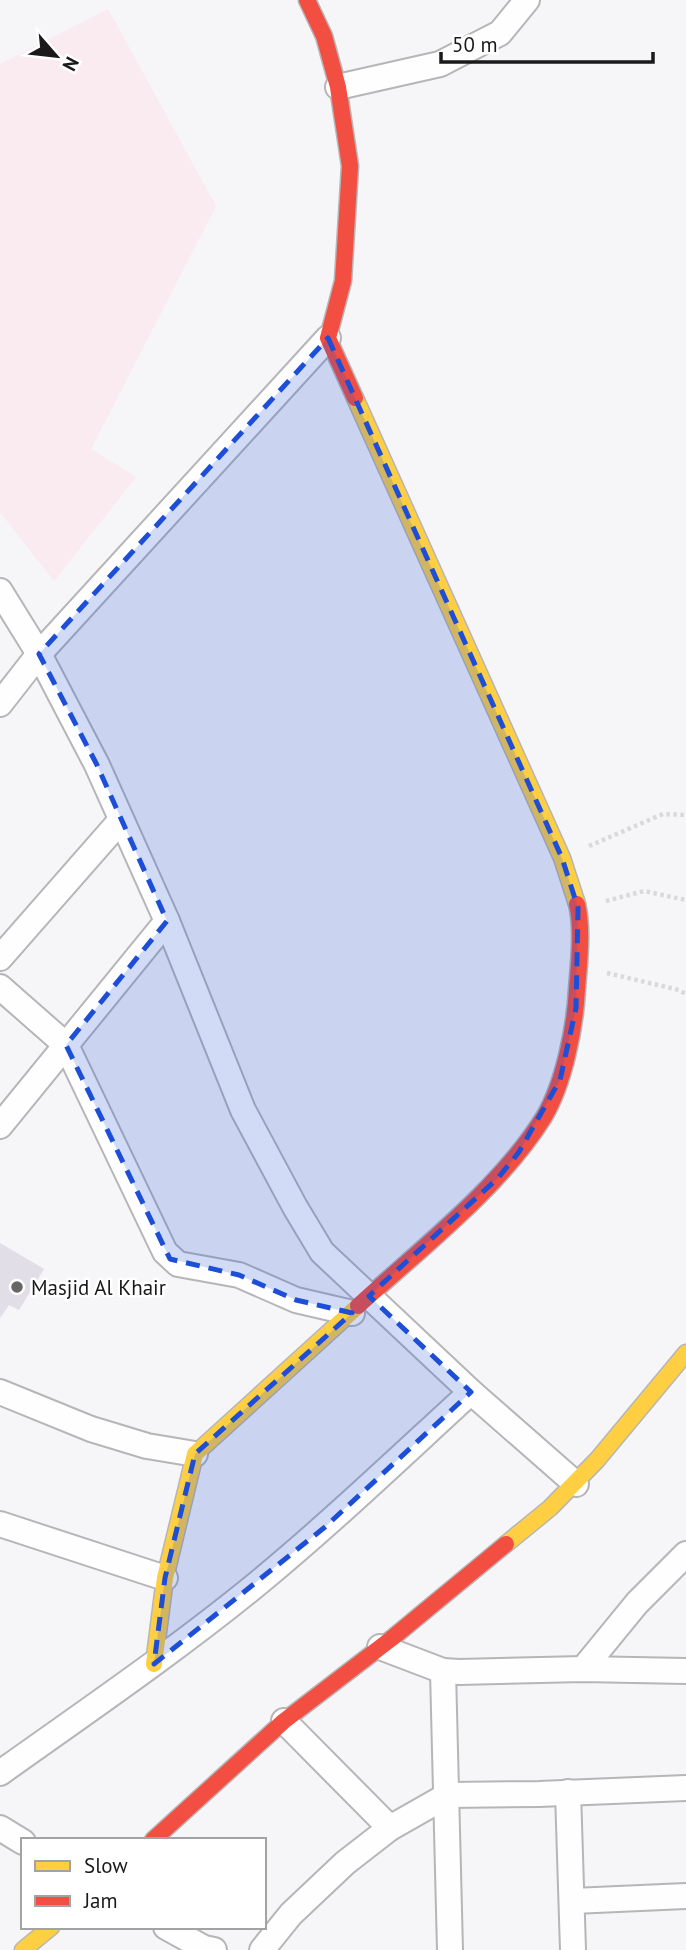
<svg xmlns="http://www.w3.org/2000/svg" width="686" height="1950" viewBox="0 0 686 1950" font-family="'PT Sans',sans-serif">
<rect width="100%" height="100%" fill="#f6f5f7"/>
<!-- education -->
<polygon fill="#faebf0" points="108,9 216,206 91,449 136,477 54,581 0,512 0,64"/>
<!-- building -->
<polygon fill="#e1dee7" points="0,1243 44,1269 19,1310 9,1305 0,1318"/>
<g fill="none" stroke-linecap="round" stroke-linejoin="round">
<defs>
<g id="street">
<polyline points="338,87 440,64 500,33 527,0"/>
<polyline points="0,591 39,654 97,765 167,921 243,1110 295,1207 322,1252 471,1392 576,1484"/>
<polyline points="0,704 39,654 328,338"/>
<polyline points="0,958 121,820"/>
<polyline points="0,987 66,1045 165,1252 178,1264 239,1275 296,1300 352,1313"/>
<polyline points="0,1126 167,921"/>
<polyline points="0,1392 91,1429 147,1446 195,1454"/>
<polyline points="0,1524 165,1578"/>
<polyline points="380,1647 443,1671 459,1672 583,1669 686,1671"/>
<polyline points="583,1669 637,1603 686,1554"/>
<polyline points="443,1671 450,1950"/>
<polyline points="284,1721 390,1828"/>
<path d="M 0,1773 C 87,1711 175,1651 257,1584 C 331,1523 400,1457 471,1392"/>
<polyline points="568,1792 573,1950"/>
<polyline points="0,1828 23,1842"/>
<polyline points="573,1901 686,1896"/>
<polyline points="166,1927 204,1948 214,1950"/>
<polyline points="262,1950 291,1914 345,1863 390,1828 448,1795 539,1794 686,1788"/>
</g>
<g id="slow">
<polyline points="355,398 562,858 577,904"/>
<polyline points="506,1544 550,1508 597,1460 686,1353"/>
<polyline points="154,1664 165,1578 195,1454 358,1306"/>
<polyline points="23,1950 51,1927"/>
</g>
<g id="jam">
<polyline points="307,0 324,36 338,87 350,166 343,281 328,338 355,398"/>
<path d="M 358,1306 C 420,1249 500,1188 544,1117 C 564,1083 575,1028 577,989 C 579,964 583,928 577,904"/>
<polyline points="153,1840 284,1721 391,1639 506,1544"/>
</g>
</defs>
<!-- street casing -->
<use href="#street" stroke="#b6b5b7" stroke-width="28"/>
<!-- slow casing -->
<use href="#slow" stroke="#b6b5b7" stroke-width="19"/>
<!-- jam casing -->
<use href="#jam" stroke="#b6b5b7" stroke-width="19"/>
<!-- path -->
<g stroke="#dad9da" stroke-width="4.5" stroke-dasharray="3.5 3.5" stroke-linecap="butt">
<polyline points="589,846 663,814 686,815"/>
<polyline points="606,901 644,891 686,900"/>
<polyline points="607,973 679,990 686,994"/>
</g>
<!-- street -->
<use href="#street" stroke="#fefefe" stroke-width="24"/>
<!-- slow -->
<use href="#slow" stroke="#ffcf43" stroke-width="16"/>
<!-- jam -->
<use href="#jam" stroke="#f24e42" stroke-width="16"/>
</g>
<!-- marked area -->
<path fill="#1d4ed8" fill-opacity="0.2" stroke="#1d4ed8" stroke-width="5" stroke-dasharray="14 9" stroke-linejoin="round" d="M 328,338 L 562,858 L 578,908 L 576,1008 L 560,1080 L 519,1152 L 498,1178 L 369,1296 L 471,1392 L 325,1527 L 154,1664 L 165,1578 L 195,1454 L 352,1313 L 296,1300 L 239,1275 L 170,1259 L 66,1045 L 167,921 L 97,765 L 39,654 Z"/>
<!-- markers -->
<circle fill="#676768" stroke="#fff" stroke-width="2.5" cx="17" cy="1287" r="7"/>
<g text-anchor="middle" dominant-baseline="central" stroke-width="5" stroke-linejoin="round" paint-order="stroke">
<!-- poi labels -->
<g font-size="21" fill="#1a1a1b" stroke="#fff" text-anchor="start">
<text x="31" y="1287">Masjid Al Khair</text>
</g>
</g>
<!-- legend -->
<rect x="21" y="1838" width="245" height="91" fill="#ffffff" stroke="#a3a3a4" stroke-width="2"/>
<rect x="35" y="1861" width="35" height="10" fill="#ffcf43" stroke="#a3a3a4" stroke-width="2"/>
<text x="84" y="1873" font-size="21" fill="#1a1a1b">Slow</text>
<rect x="35" y="1896" width="35" height="10" fill="#f24e42" stroke="#a3a3a4" stroke-width="2"/>
<text x="84" y="1908" font-size="21" fill="#1a1a1b">Jam</text>
<!-- north arrow -->
<g transform="translate(56 56) rotate(118)" stroke="#ffffff" stroke-width="5" paint-order="stroke">
<path d="M0-5L12 26L0 18L-12 26Z" fill="#1a1a1b"/>
<text y="-10" font-size="19" font-weight="bold" text-anchor="middle" fill="#1a1a1b">N</text>
</g>
<!-- scale -->
<path d="M441 52v10h212v-10" fill="none" stroke="#1a1a1b" stroke-width="3.5"/>
<text x="452" y="52" font-size="21" fill="#1a1a1b" stroke="#ffffff" stroke-width="5" paint-order="stroke">50 m</text>
</svg>
